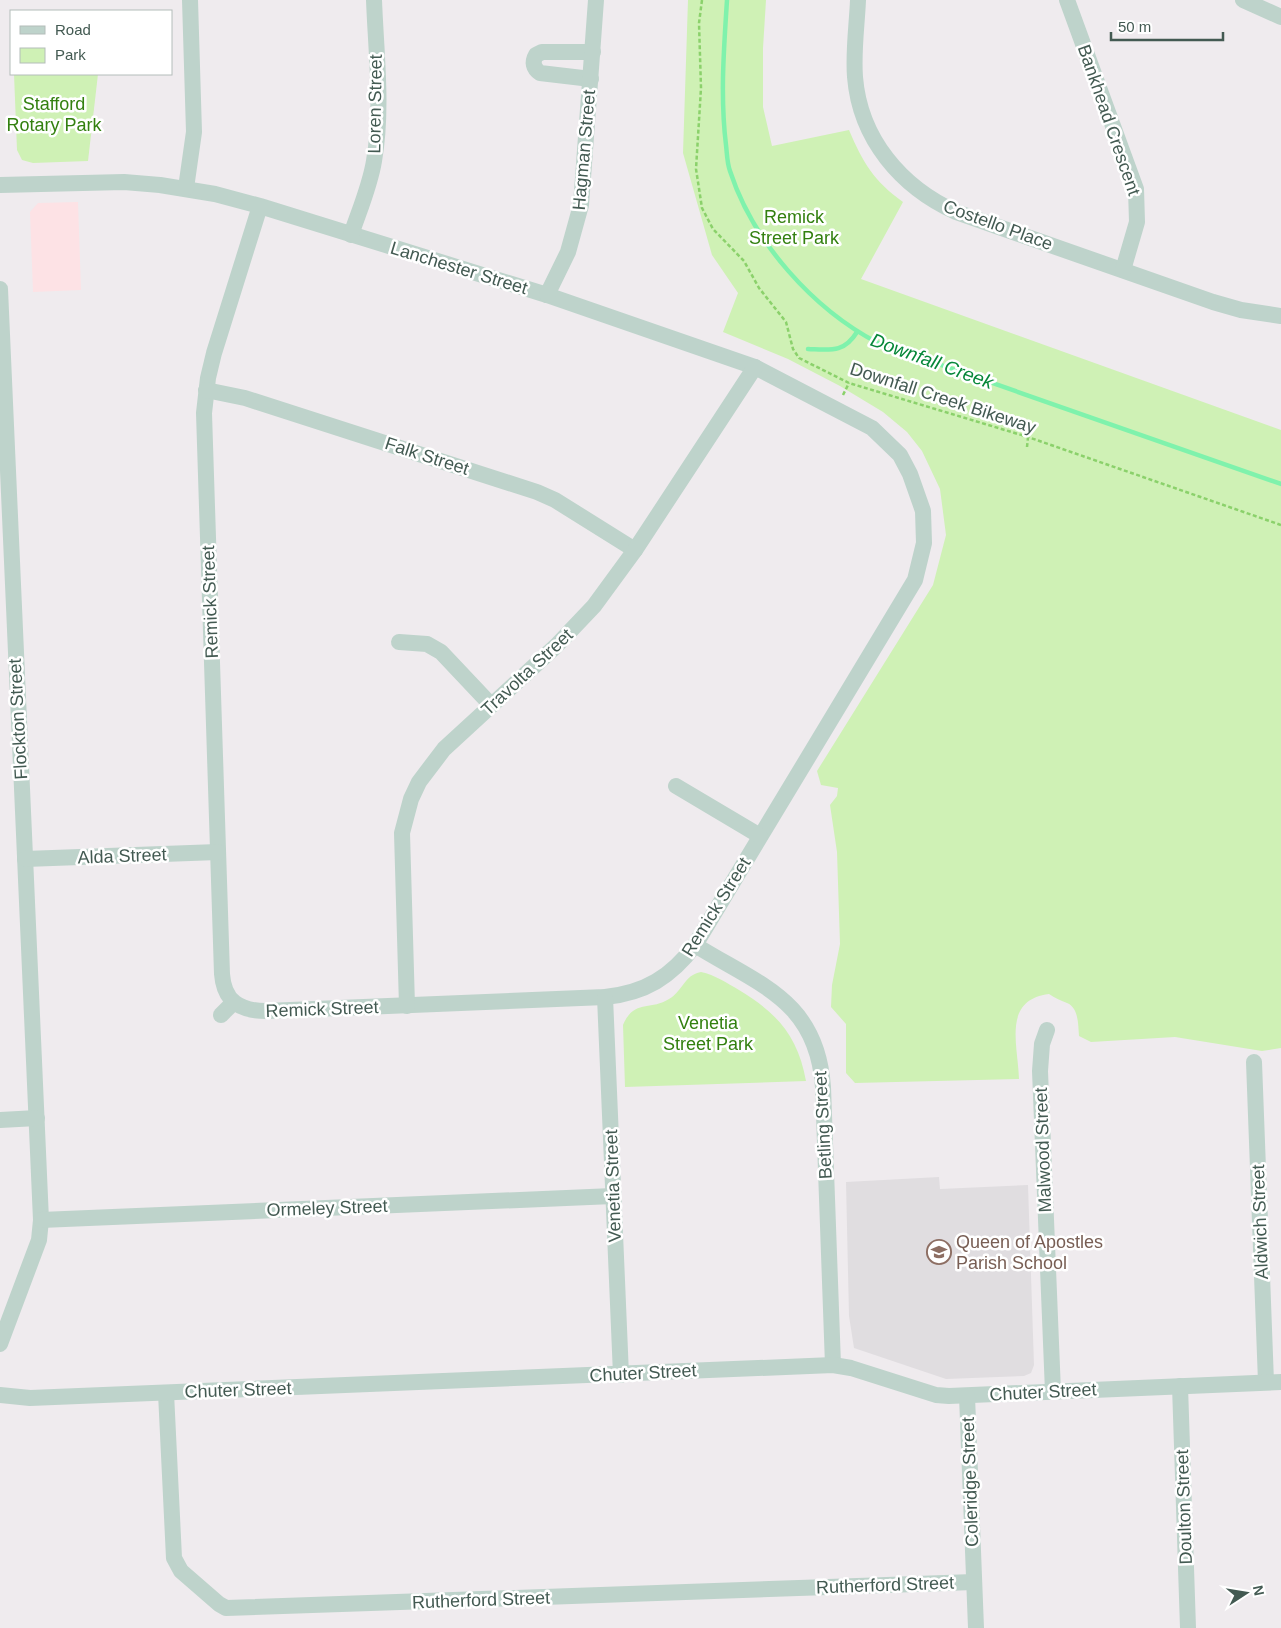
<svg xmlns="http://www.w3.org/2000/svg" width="1281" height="1628" viewBox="0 0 1281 1628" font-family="Arial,sans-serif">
<rect width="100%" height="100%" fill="#efebee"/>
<!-- commercial -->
<polygon fill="#fde2e5" points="78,202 81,290 33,292 30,212 38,203"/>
<!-- education -->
<polygon fill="#e0dde0" points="939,1177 940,1189 1028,1185 1034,1365 1031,1373 1024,1376 946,1379 854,1348 849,1316 846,1182"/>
<!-- green -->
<g fill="#cff1b5">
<path d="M 688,0 L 766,0 L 763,48 L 763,107 L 772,146 L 849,130 C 863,163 874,181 903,202 L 861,279 L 1281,430 L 1281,1048 L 1262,1051 L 1175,1037 L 1091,1042 L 1079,1036 C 1078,1025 1079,1008 1067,1003 C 1060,1000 1055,998 1049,994 C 1002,1000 1018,1045 1019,1079 L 855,1083 L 846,1073 L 846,1024 L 831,1007 L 832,985 L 840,944 L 837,852 L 830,805 L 837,796 L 838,788 L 821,785 L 817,771 L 933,585 L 946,535 L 940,489 L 922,451 L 907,432 L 883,412 L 840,386 L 788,359 L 723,332 L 738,293 L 712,255 L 683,153 Z"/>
<polygon points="14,74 98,74 88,161 33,163 22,160 17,150"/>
<path d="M 701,972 C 715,975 727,983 739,990 C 777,1013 798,1036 806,1081 L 625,1087 L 623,1025 C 634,999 650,1011 669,999 C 683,991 684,975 701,972 Z"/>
</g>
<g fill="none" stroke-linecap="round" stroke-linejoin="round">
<!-- stream -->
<g stroke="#7ff2ac" stroke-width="4.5">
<path d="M 727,0 C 724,48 720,96 726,145 C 727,153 727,163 730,171 C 753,242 813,309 878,343 L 1281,484"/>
<path d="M 808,349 C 831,350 844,353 857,332"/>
</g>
<!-- path -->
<g stroke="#8bd16b" stroke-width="2.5" stroke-dasharray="4 2.5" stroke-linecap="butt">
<polyline points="702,0 699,23 701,88 696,169 702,208 713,229 744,261 759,288 786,322 793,349 799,358 849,383 1028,437 1281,525"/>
<polyline points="843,395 849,383"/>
<polyline points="1027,447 1028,437"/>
</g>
<!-- minor -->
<g stroke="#bed3cb" stroke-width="16">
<path d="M 858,0 C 857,25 853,51 855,77 C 860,139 901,187 956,212 L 1213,302 L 1241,310 L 1281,316"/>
<polyline points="1067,0 1136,189 1137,222 1123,270"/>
<polyline points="1243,0 1281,17"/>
<path d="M 591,79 L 540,73 C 533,68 532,62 536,55 L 542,52 L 593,52"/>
<path d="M 0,185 L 124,182 L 160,185 L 215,194 L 260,206 L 547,295 L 755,367 L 872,428 L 900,455 L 910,474 L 923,511 L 924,543 L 915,580 L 695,945 C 671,977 645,993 605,997 L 266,1011 C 239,1011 224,1001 222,974 L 204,413 L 208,378 L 214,353 L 260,206"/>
<polyline points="186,188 194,132 190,0"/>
<path d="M 351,235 C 359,211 370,186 374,161 C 383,109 376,53 374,0"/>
<polyline points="0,289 41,1220 39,1240 0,1344"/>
<polyline points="547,295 568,252 581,205 596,0"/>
<polyline points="206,390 245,398 537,492 555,500 635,550"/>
<polyline points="399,642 427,644 441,652 491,705"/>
<polyline points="676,786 760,836"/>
<polyline points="25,859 218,852"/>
<path d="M 695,945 C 759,985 817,1000 823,1087 L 833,1365"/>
<polyline points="605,997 621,1375"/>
<polyline points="407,1006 402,833 411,799 419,782 444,749 556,646 594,606 635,550 755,367"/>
<polyline points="221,1015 233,1003"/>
<polyline points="1047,1030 1042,1044 1040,1071 1053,1392"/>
<polyline points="1254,1062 1266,1382"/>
<polyline points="0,1120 37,1118"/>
<polyline points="41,1220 613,1196"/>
<polyline points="1180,1386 1188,1628"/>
<polyline points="166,1393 174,1558 181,1571 219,1604 226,1608 974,1582"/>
<polyline points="0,1395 30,1398 833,1365 851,1368 936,1395 949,1396 1281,1382"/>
<polyline points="967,1396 976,1628"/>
</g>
</g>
<!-- icons -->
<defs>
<symbol id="school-ring" viewBox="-11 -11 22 22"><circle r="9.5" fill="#fff" stroke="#8d6e63" stroke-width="1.5"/><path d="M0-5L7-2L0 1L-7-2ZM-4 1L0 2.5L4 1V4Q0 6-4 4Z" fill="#8d6e63"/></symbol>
</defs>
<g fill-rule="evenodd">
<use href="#school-ring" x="925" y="1238" width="28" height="28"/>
</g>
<g text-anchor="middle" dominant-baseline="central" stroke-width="5" stroke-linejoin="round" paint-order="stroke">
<!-- park labels -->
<g font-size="18" fill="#338010" stroke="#fff">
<text x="54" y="104">Stafford<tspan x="54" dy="21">Rotary Park</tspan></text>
<text x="794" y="217">Remick<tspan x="794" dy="21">Street Park</tspan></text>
<text x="708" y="1023">Venetia<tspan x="708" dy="21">Street Park</tspan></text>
</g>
<!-- street labels -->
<g font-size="18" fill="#435a52" stroke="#fff">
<text transform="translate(375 104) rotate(-89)">Loren Street</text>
<text transform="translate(1109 120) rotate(71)">Bankhead Crescent</text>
<text transform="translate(584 150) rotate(-85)">Hagman Street</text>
<text transform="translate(998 225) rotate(20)">Costello Place</text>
<text transform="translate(459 268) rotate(17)">Lanchester Street</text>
<text transform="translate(943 398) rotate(18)">Downfall Creek Bikeway</text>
<text transform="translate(427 456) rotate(18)">Falk Street</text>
<text transform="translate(210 602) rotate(-92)">Remick Street</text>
<text transform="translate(527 672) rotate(-43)">Travolta Street</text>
<text transform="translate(18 719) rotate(-93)">Flockton Street</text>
<text transform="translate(122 856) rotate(-2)">Alda Street</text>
<text transform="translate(716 907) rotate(-58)">Remick Street</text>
<text transform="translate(322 1009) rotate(-2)">Remick Street</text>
<text transform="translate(823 1125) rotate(-93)">Betling Street</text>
<text transform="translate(1043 1150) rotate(-92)">Malwood Street</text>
<text transform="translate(613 1186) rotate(-92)">Venetia Street</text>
<text transform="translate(327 1208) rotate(-2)">Ormeley Street</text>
<text transform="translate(1260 1222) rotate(-92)">Aldwich Street</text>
<text transform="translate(643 1373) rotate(-3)">Chuter Street</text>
<text transform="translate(238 1390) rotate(-2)">Chuter Street</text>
<text transform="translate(1043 1392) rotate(-3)">Chuter Street</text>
<text transform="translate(970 1482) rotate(-92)">Coleridge Street</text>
<text transform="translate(1184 1507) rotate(-92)">Doulton Street</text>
<text transform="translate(885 1585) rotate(-2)">Rutherford Street</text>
<text transform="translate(481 1600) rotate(-2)">Rutherford Street</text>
</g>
<!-- education labels -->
<g font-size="18" fill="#785e54" stroke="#fff" text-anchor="start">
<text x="956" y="1242">Queen of Apostles<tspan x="956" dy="21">Parish School</tspan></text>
</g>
<!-- water labels -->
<g font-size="19" font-style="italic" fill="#068739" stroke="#fff">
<text transform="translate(932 361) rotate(20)">Downfall Creek</text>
</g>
</g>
<!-- legend -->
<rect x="10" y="10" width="162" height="65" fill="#ffffff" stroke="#b4bdba"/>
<rect x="20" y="26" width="25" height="8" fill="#bed3cb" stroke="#b4bdba"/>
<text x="55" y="35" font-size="15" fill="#435a52">Road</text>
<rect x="20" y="48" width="25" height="15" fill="#cff1b5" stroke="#b4bdba"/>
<text x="55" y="60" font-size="15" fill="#435a52">Park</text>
<!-- north arrow -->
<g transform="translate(1246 1593) rotate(78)" stroke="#ffffff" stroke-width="4" paint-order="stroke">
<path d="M0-4L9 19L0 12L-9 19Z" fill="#435a52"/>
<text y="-8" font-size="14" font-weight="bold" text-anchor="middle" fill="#435a52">N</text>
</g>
<!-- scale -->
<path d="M1111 32v8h112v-8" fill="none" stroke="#435a52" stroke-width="2.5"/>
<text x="1118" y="32" font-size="15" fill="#435a52" stroke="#ffffff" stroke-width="4" paint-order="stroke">50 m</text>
</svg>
